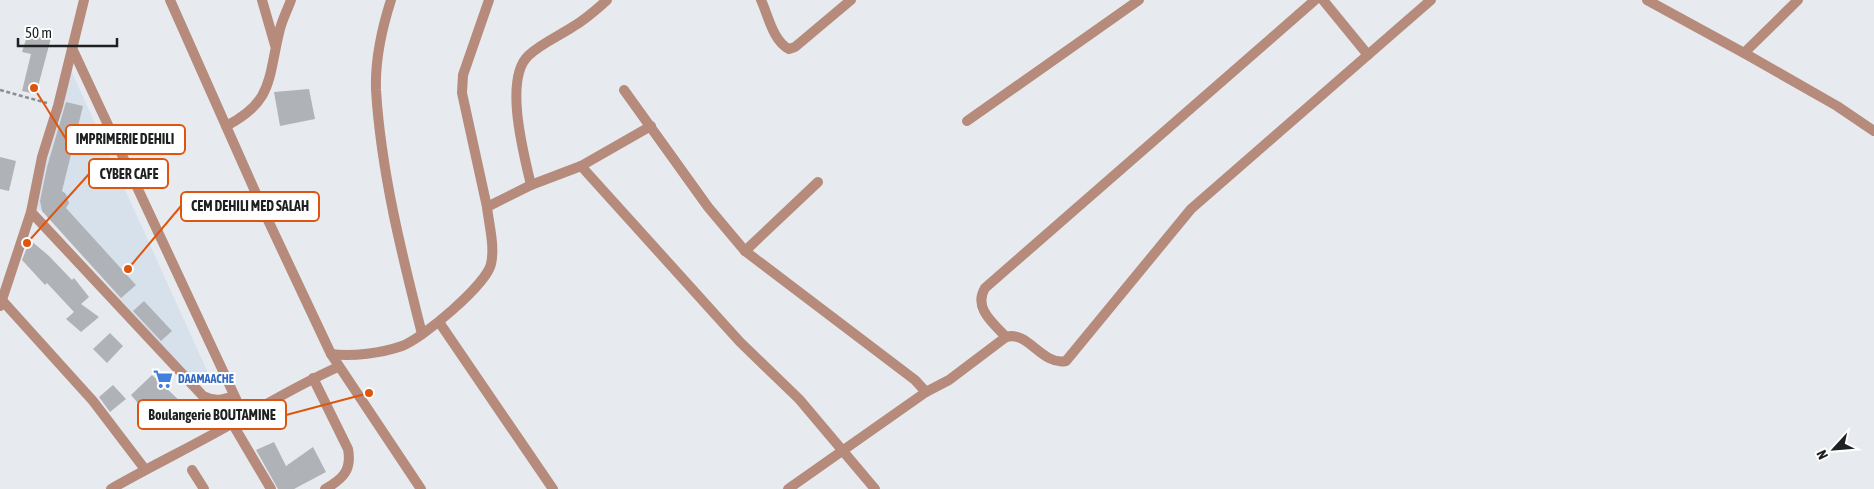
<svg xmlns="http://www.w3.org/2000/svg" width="1874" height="489" viewBox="0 0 1874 489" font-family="'Asap Condensed',sans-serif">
<rect width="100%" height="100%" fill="#e7ebf0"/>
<!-- built -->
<polygon fill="#d7e1ec" points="69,66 209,375 196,384 42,211 34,208"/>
<!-- building -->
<g fill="#afb3b7">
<polygon points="28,33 51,38 36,94 22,91 31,54 22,52"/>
<polygon points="309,89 315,119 280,126 274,92"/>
<polygon points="66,102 83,106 62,191 66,194 69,203 66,208 136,285 121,298 42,211 40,201 47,167"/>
<polygon points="0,157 16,161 9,191 0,189"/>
<polygon points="30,240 49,256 72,280 74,278 89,297 81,304 99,317 81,332 66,319 74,312 47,283 45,285 22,260"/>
<polygon points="144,301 172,331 161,341 133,311"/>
<polygon points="110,333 123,346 107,363 93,349"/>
<polygon points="152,375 181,402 163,419 149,404 143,409 131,395"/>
<polygon points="113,385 126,399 110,412 99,397"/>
<polygon points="274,442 286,466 313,447 326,472 294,489 278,489 256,450"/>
</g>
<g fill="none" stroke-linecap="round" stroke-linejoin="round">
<!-- path -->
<polyline stroke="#8c8f92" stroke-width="2.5" stroke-dasharray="4 2.5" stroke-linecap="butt" points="0,90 47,103"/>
<!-- minor -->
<g stroke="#b68b7b" stroke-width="10">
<polyline points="170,0 266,216 331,354 421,489"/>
<polyline points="262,0 275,45"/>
<path d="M 391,0 C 382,28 375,60 376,90 C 381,172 402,255 422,334"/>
<path d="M 761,0 C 768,15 773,41 789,49 L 795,47 L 851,0"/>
<polyline points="1323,0 1368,55"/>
<polyline points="1647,0 1744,53 1837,106 1874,131"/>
<polyline points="72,48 244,416"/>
<polyline points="1744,53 1798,0"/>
<polyline points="624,90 708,207 745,251 915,380 926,392"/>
<polyline points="967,121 1139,0"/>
<path d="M 226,126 C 273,102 268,79 279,33 C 281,22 287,11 291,0"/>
<polyline points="581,166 740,342 799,399 875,489"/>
<path d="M 531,185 C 524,155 503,78 529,55 C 542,43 559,36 574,26 C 586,19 597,9 607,0"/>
<polyline points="487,207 462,93 463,75 489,0"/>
<path d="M 31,212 L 203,396 C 215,402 222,400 234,396"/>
<polyline points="745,251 818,182"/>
<polyline points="0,298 93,401 144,468"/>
<polyline points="0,306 31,212 42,157 58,106 84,0"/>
<polyline points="439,322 553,489"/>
<path d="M 1006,337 C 993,323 973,308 985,288 L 1315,0"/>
<path d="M 331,354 C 352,357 382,353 402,346 C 422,339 487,284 491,264 C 495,246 489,225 487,207 L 531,185 L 581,166 L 651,126"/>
<path d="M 313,378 L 348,449 C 352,470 343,479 325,489"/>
<polyline points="232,423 271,489"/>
<polyline points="192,470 204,489"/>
<path d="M 111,489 C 151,466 193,446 233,423 C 268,403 302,383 338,367"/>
<path d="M 788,489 L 926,392 L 949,380 L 1006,337 C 1028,330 1042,366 1066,361 L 1191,209 L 1431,0"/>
</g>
</g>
<!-- icons -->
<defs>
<symbol id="supermarket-bare" viewBox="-9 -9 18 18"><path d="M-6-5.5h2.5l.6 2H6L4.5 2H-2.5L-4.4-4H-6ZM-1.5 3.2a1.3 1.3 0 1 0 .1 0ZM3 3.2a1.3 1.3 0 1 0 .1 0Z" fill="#3f7fe0" stroke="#fff" stroke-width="2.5" paint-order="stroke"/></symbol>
</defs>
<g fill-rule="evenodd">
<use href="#supermarket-bare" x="149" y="365" width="28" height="28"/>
</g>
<g text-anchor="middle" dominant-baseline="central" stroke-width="4" stroke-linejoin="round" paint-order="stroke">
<!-- shop labels -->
<g font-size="12" font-weight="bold" fill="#366cbe" stroke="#fff" text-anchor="start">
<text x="178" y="379">DAAMAACHE</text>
</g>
</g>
<!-- callouts -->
<path fill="none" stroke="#de560d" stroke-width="2" d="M34 88L66 139M27 243L89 174M128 269L181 206M369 393L286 415"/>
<g fill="#de560d" stroke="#fff" stroke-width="2">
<circle cx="34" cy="88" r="5"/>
<circle cx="27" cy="243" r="5"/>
<circle cx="128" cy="269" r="5"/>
<circle cx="369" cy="393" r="5"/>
</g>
<g fill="#fff" stroke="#de560d" stroke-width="2">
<rect x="66" y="125" width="119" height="29" rx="5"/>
<rect x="89" y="159" width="79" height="29" rx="5"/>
<rect x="181" y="192" width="138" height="29" rx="5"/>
<rect x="138" y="400" width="148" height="29" rx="5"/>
</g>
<g font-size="14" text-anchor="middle" font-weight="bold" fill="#1e2021">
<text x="125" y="144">IMPRIMERIE DEHILI</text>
<text x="129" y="179">CYBER CAFE</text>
<text x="250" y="211">CEM DEHILI MED SALAH</text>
<text x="212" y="420">Boulangerie BOUTAMINE</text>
</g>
<!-- north arrow -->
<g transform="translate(1834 449) rotate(244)" stroke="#ffffff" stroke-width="4" paint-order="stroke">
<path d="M0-4L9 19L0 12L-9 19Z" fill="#1e2021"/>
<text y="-8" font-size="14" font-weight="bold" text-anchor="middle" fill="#1e2021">N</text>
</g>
<!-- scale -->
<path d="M18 38v8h99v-8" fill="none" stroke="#1e2021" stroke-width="2.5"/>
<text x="25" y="38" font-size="15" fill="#1e2021" stroke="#ffffff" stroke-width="4" paint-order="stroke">50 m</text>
</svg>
